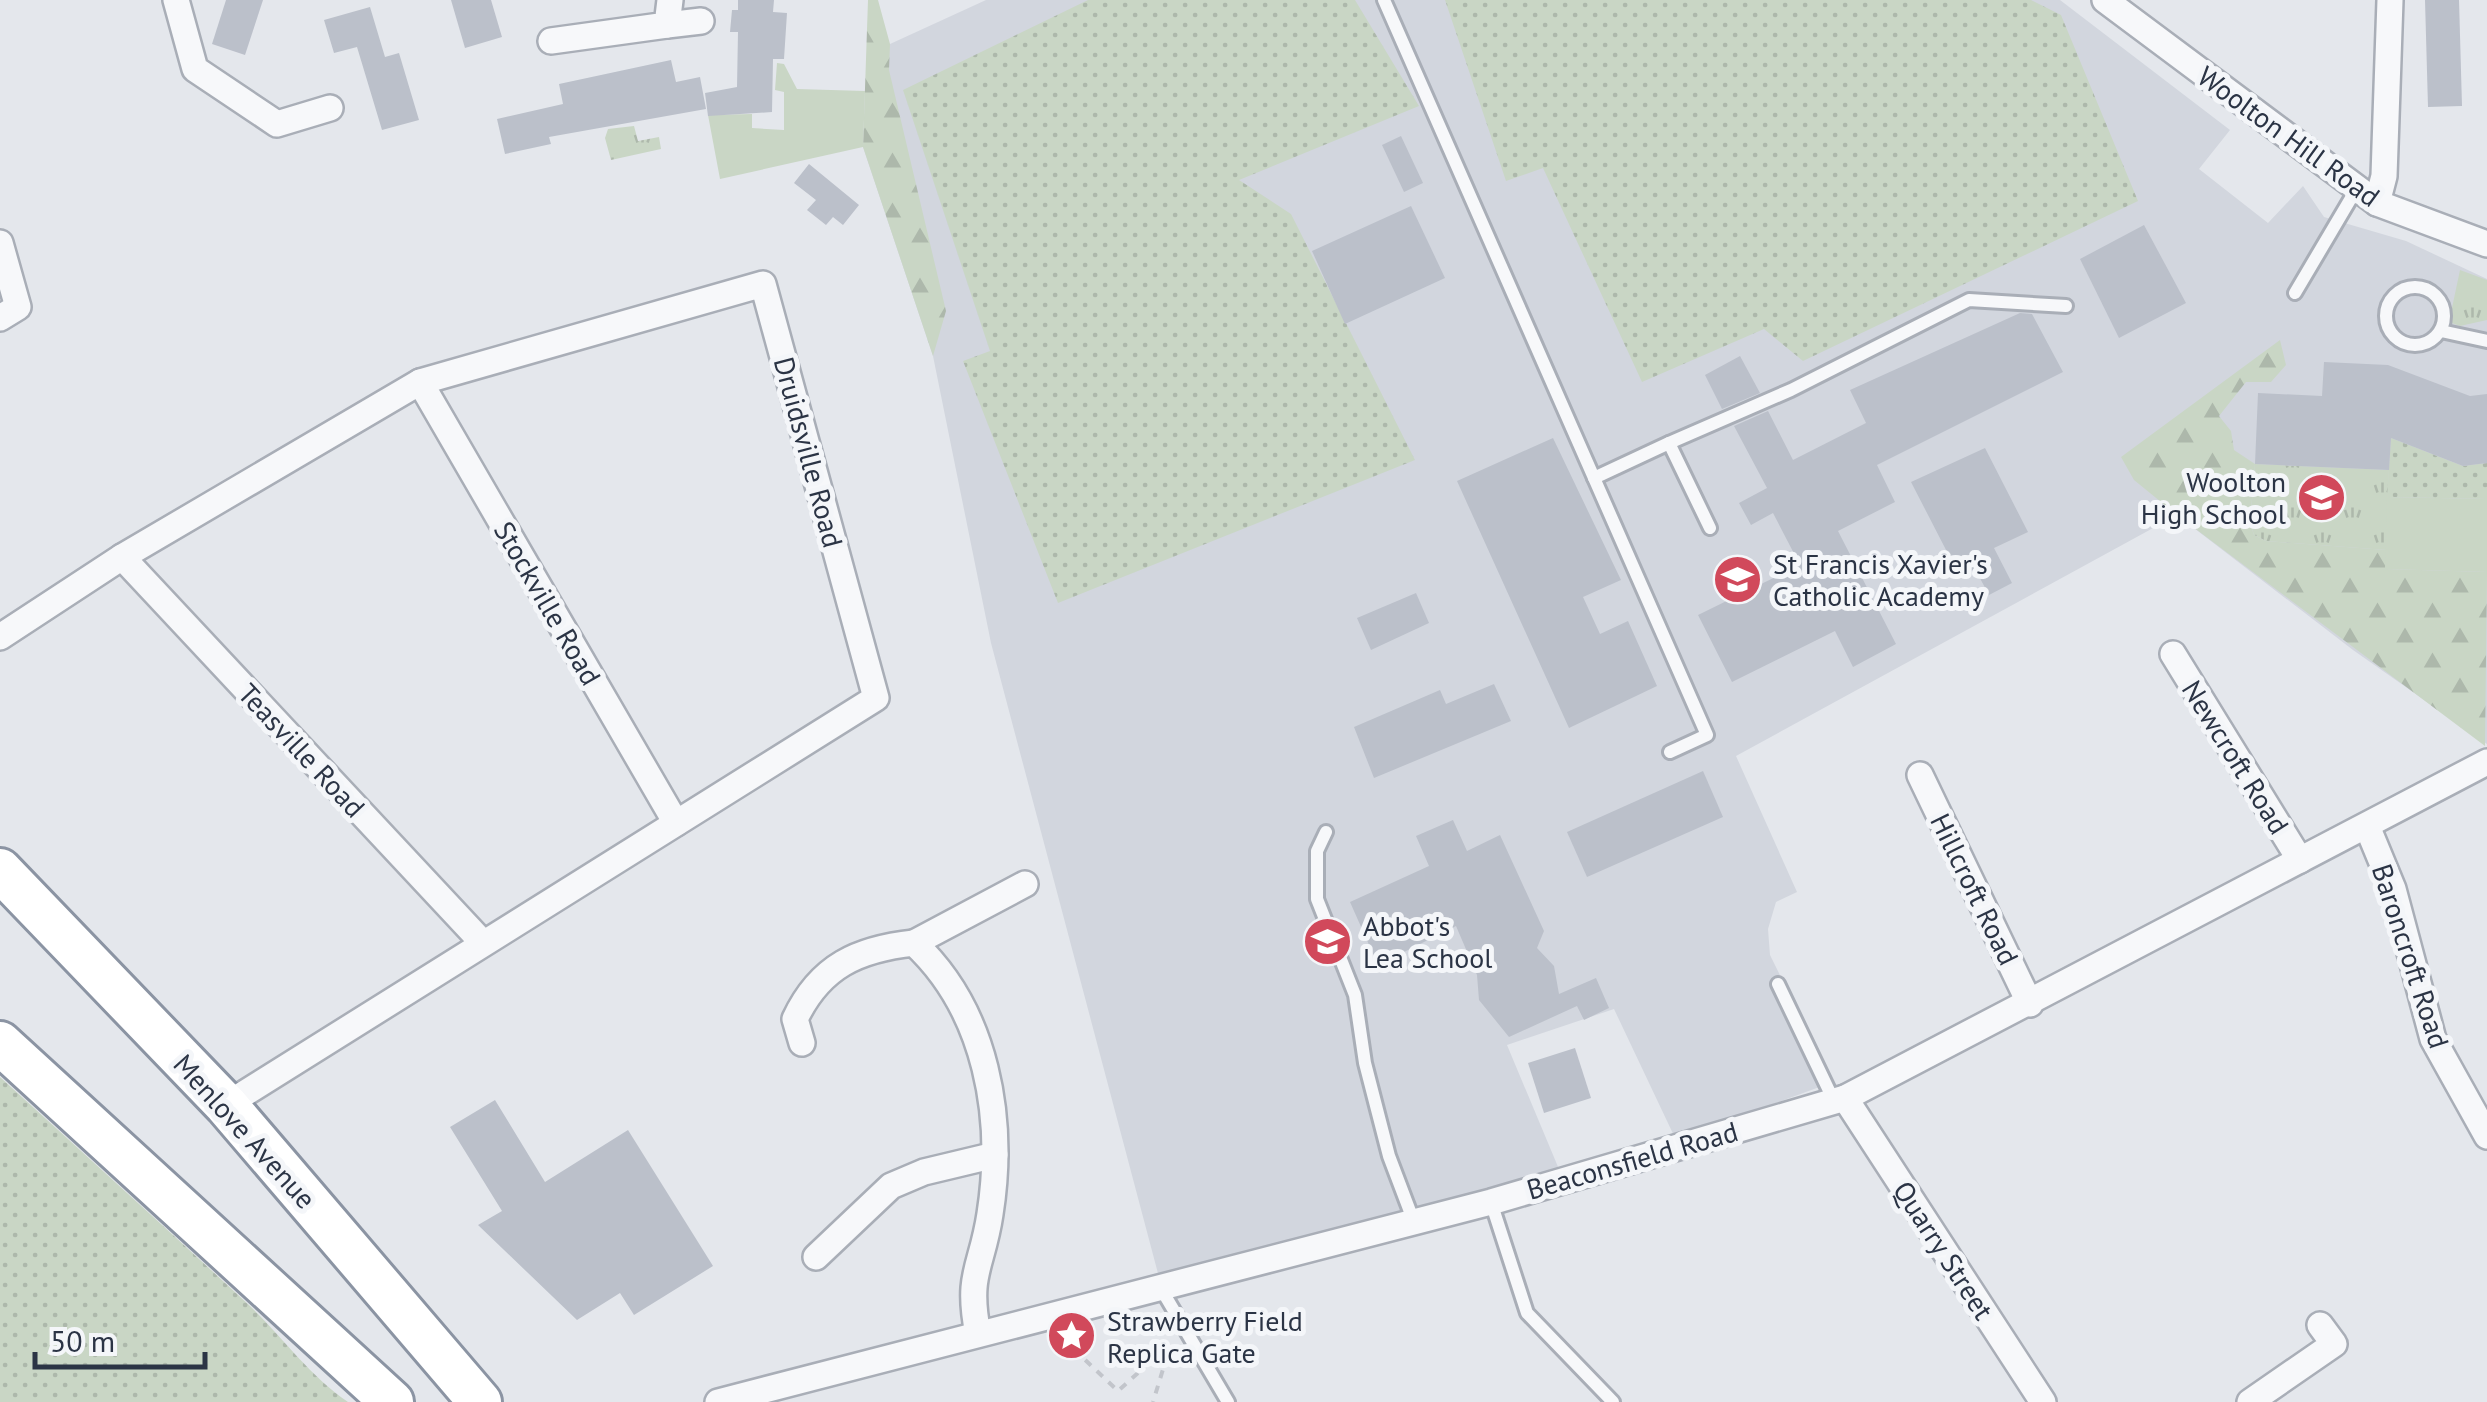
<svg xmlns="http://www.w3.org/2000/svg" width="2487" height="1402" viewBox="0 0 2487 1402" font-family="'PT Sans',sans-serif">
<defs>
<pattern id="grass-tufts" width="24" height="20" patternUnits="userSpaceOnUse" patternTransform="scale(2.5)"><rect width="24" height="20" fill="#c9d6c5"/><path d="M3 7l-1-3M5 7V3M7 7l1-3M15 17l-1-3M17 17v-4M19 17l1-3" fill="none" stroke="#adb8ab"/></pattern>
<pattern id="forest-firs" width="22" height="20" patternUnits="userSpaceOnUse" patternTransform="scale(2.5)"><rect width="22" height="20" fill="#c9d6c5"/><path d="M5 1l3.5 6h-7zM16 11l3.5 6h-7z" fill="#adb8ab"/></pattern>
<pattern id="park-dots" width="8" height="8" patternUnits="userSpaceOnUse" patternTransform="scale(2.5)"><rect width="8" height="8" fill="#c9d6c5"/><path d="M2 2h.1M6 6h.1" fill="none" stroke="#adb8ab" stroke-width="1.8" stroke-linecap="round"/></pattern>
</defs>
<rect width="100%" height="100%" fill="#e4e7ec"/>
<!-- built -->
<polygon fill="#d2d6de" points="986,0 2060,0 2230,130 2199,169 2268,223 2303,186 2324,217 2406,241 2487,279 2487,744 2353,650 2177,515 1736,756 1797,892 1776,902 1768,929 1770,955 1833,1082 1676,1140 1614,1009 1507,1045 1561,1174 1160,1281 991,643 933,356 863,147 865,91 890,44"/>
<!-- grass -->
<g fill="url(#grass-tufts)">
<polygon points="634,126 638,141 659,137 661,149 611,160 605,138 608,129"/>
<polygon points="2460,270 2487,280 2487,320 2460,326 2449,322"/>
<polygon points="2255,464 2389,470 2386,550 2266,541 2254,535 2250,522"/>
</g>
<!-- forest -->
<g fill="url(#forest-firs)">
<polygon points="868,0 878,0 890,44 889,70 946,311 933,356 863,147"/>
<polygon points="2280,340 2286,365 2271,382 2246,382 2219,416 2231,431 2234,450 2255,464 2250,522 2254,535 2266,541 2386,550 2386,569 2487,572 2485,746 2177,515 2134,480 2121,457"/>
</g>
<!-- park -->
<g fill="url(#park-dots)">
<polygon points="1088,0 1355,0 1419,106 1239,180 1291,214 1415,460 1058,603 963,361 990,351 903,90"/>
<polygon points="1445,0 2031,0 2061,15 2138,201 1803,361 1764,329 1642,382 1543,168 1506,181"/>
<polygon points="2391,438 2463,466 2487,463 2487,499 2387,497"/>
<path d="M 0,1077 C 83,1153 167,1229 250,1306 C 284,1339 310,1376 348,1402 L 0,1402 Z"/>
</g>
<!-- garden -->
<g fill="#c9d6c5">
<polygon points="777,63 784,64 797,89 865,91 863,147 720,179 708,115 752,114 752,128 784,130 784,92 775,90"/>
<polygon points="2387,497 2487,499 2487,572 2385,569"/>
</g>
<!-- building -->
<g fill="#bbc0ca">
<polygon points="226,0 263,0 245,55 212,44"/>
<polygon points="451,0 491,0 502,37 465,48"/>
<polygon points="738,0 774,0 773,12 787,13 784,59 773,59 772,112 708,116 705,93 737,87 738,32 730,32 732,10 738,10"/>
<polygon points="2425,0 2459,0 2462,106 2428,107"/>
<polygon points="370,7 385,57 399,53 419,120 382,130 357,47 334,53 324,20"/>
<polygon points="671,60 676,82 700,77 706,109 549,137 551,144 505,154 497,119 563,104 559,84"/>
<polygon points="1401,136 1423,183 1404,192 1382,145"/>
<polygon points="809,164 859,205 843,225 833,217 826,225 807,210 816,200 794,183"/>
<polygon points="1411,206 1445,278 1345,324 1312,251"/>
<polygon points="2144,225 2186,303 2119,338 2080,259"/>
<polygon points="2020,313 2032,314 2063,372 1877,465 1895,502 1838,531 1896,644 1853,667 1835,631 1732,682 1698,615 1800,565 1773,513 1751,525 1739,503 1767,488 1734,426 1768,411 1793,460 1866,423 1850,390"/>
<polygon points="1740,356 1760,393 1722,409 1705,375"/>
<polygon points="2324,362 2388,365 2470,396 2487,394 2487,463 2463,466 2391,438 2389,470 2255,464 2258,393 2322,396"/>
<polygon points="1553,438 1621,580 1583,597 1600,634 1628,621 1657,686 1569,728 1457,481"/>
<polygon points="1985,448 2028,532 1994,548 2012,583 1989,595 1975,569 1960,577 1911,482"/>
<polygon points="1416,593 1429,623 1371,650 1357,618"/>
<polygon points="1494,684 1511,721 1374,778 1354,727 1440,690 1446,704"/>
<polygon points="1703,771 1723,817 1587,877 1567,832"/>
<polygon points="1453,820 1467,851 1500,835 1544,931 1537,948 1554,966 1559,994 1596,978 1609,1008 1584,1020 1577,1006 1509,1037 1479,1000 1477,975 1456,926 1378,965 1350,902 1429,866 1416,836"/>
<polygon points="1575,1048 1591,1098 1544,1113 1528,1063"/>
<polygon points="495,1100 545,1182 628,1130 713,1266 634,1315 620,1293 577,1320 478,1225 502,1211 450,1127"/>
</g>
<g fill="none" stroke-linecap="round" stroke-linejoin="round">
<defs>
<g id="service">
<polyline points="1384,0 1707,735 1670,752"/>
<circle cx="2415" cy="316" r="29"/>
<polyline points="2295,293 2357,188"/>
<polyline points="2441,331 2487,341"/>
<polyline points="1669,443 1791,390 1969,300 2066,306"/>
<polyline points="1594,478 1669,443 1710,528"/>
<polyline points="1326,832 1317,851 1317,899 1355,995 1365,1063 1389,1156 1414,1222"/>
<polyline points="1778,984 1834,1101"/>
<polyline points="1491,1202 1527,1313 1613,1402"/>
<polyline points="1160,1287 1228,1402"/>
</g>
<g id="minor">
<polyline points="176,0 195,69 277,124 330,108"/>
<polyline points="2105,0 2377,203 2487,244"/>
<polyline points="667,25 701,21"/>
<polyline points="551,41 667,25 670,0"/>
<polyline points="2377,203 2384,176 2390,0"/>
<polyline points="0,243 18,307 0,318"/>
<polyline points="420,382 676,823"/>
<polyline points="122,557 482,942"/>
<polyline points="0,637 122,557 420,382 763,284 876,698 226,1105"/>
<polyline points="2173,654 2300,860"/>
<polyline points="1920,775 2030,1004"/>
<polyline points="2367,826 2393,889 2433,1039 2487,1136"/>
<polyline points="914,943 1025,884"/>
<path d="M 802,1043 L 795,1019 C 820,966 858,949 914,943 C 987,1011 1005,1118 990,1214 C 982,1268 966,1273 978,1334"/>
<polyline points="1845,1098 2043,1402"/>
<polyline points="816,1257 891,1186 924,1172 995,1155"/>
<polyline points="718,1402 1491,1202 1845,1098 2487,762"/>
<polyline points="2250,1402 2334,1344 2320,1325"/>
</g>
<g id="trunk">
<polyline points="0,870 226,1105 480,1402"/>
<polyline points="0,1043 392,1402"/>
</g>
</defs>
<!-- service casing -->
<use href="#service" stroke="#a9aeb7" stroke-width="18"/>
<!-- minor casing -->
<use href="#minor" stroke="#a9aeb7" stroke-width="30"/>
<!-- trunk casing -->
<use href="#trunk" stroke="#8b94a3" stroke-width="48"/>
<!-- path -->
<polyline stroke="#c2c5cb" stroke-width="4" stroke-dasharray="8 8" stroke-linecap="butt" points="1062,1338 1118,1391 1160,1353 1168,1353 1153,1402"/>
<!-- service -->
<use href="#service" stroke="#f7f8fa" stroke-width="12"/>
<!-- minor -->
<use href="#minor" stroke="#f7f8fa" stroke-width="25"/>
<!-- trunk -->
<use href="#trunk" stroke="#fff" stroke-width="42"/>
</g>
<!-- icons -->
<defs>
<symbol id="school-disc" viewBox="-11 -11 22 22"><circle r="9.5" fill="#d1495b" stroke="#f4f6f9"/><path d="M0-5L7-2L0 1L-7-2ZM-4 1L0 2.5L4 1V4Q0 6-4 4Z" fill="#fff"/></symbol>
<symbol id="sight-disc" viewBox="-11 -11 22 22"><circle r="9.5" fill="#d1495b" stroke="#f4f6f9"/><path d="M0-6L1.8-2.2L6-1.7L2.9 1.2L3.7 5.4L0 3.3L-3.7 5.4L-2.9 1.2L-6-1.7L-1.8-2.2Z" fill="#fff"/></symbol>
</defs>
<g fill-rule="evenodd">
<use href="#school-disc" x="2294" y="470" width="55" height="55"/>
<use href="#school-disc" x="1710" y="552" width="55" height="55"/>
<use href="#school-disc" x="1300" y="914" width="55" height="55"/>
<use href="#sight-disc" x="1044" y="1308" width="55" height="55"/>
</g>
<g text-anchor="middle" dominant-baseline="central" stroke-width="10" stroke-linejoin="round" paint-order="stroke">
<!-- street labels -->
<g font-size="28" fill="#2b3445" stroke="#f4f6f9">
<text transform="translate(2289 136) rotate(36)">Woolton Hill Road</text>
<text transform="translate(809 452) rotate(75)">Druidsville Road</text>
<text transform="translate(548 603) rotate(60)">Stockville Road</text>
<text transform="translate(302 750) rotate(47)">Teasville Road</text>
<text transform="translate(2236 757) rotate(58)">Newcroft Road</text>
<text transform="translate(1975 889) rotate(64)">Hillcroft Road</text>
<text transform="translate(2411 956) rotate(72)">Baroncroft Road</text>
<text transform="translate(245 1131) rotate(48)">Menlove Avenue</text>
<text transform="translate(1632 1160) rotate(-16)">Beaconsfield Road</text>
<text transform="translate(1944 1250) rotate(57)">Quarry Street</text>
</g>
<!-- poi labels -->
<g font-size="28" fill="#2b3445" stroke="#f4f6f9" text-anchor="start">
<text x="2286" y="481" text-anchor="end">Woolton<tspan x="2286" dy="32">High School</tspan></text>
<text x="1773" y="563">St Francis Xavier's<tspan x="1773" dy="32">Catholic Academy</tspan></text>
<text x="1363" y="925">Abbot's<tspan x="1363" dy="32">Lea School</tspan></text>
<text x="1107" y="1320">Strawberry Field<tspan x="1107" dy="32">Replica Gate</tspan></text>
</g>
</g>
<!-- scale -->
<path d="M35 1352v15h170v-15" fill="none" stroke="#2b3445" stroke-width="5"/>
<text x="50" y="1352" font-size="30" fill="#2b3445" stroke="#f4f6f9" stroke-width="8" paint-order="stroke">50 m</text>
</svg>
